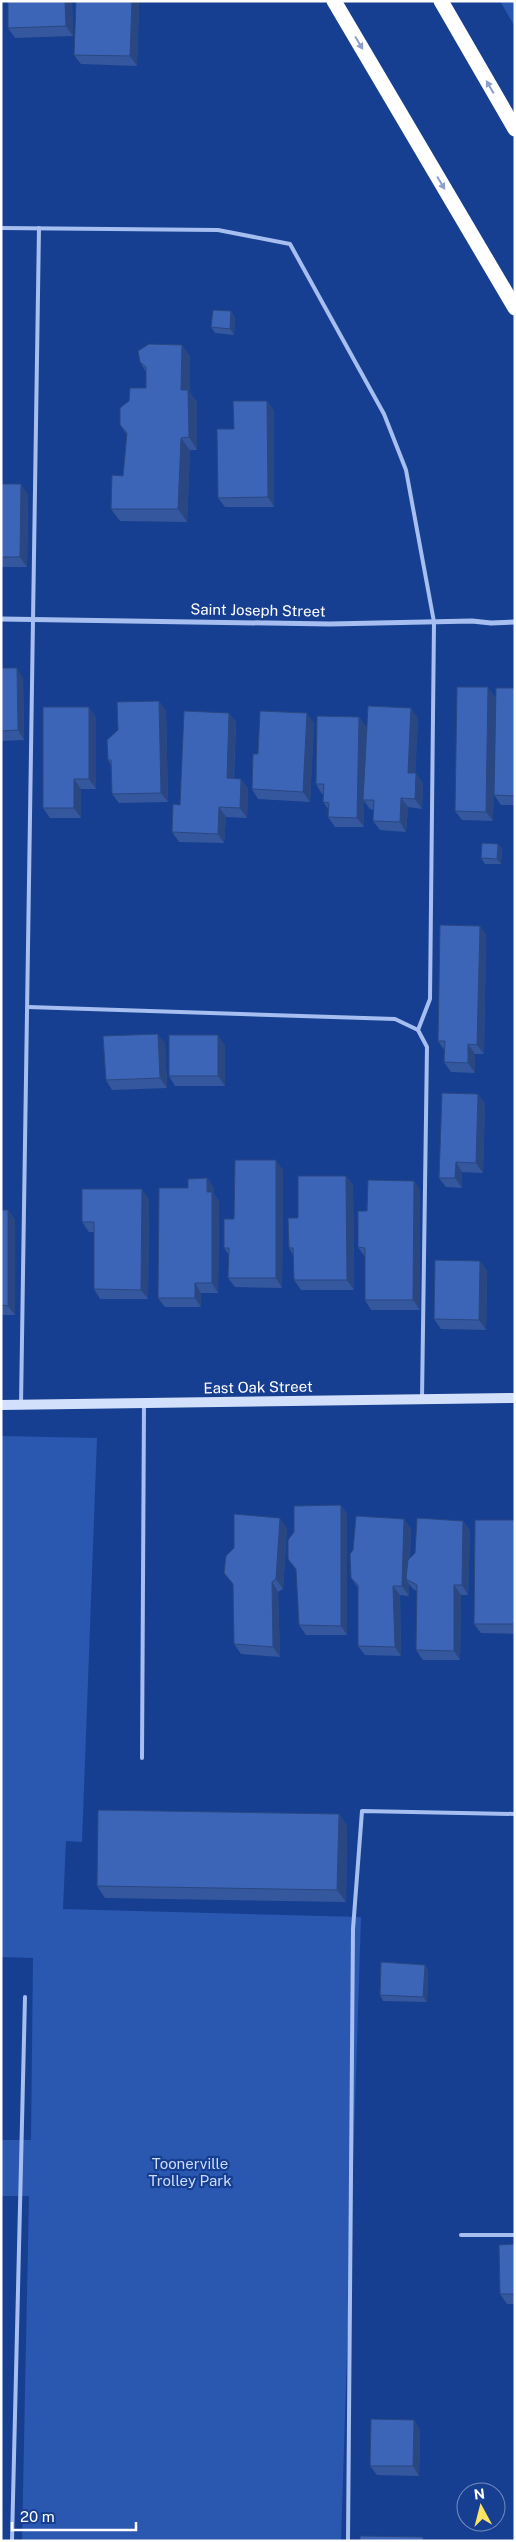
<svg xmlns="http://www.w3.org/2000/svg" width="516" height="2542" viewBox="0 0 516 2542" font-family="'Public Sans',sans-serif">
<rect width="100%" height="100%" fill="#173f91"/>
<!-- green -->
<g fill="#2a57b0">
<polygon points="500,1 515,1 515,27"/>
<polygon points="1,1436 97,1438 82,1842 66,1841 63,1909 361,1917 341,2541 22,2541 29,2196 1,2196 1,2140 31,2140 33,1958 1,1957"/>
</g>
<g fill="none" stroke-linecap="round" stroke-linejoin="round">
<!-- lane -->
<g stroke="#a6bff0" stroke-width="4">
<polyline points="1,228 218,230 290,244 384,414 406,470 434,622 430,999 418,1030"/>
<polyline points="28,1007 395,1019 418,1030 427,1047 422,1399"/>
<polyline points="21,1405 39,228"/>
<polyline points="142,1758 144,1404"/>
<polyline points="461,2235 515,2235"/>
<polyline points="12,2541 25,1997"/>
<polyline points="348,2541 353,1929 362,1811 515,1814"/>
</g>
<!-- street -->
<polyline stroke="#a6bff0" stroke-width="5" points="1,619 330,624 472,621 491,623 515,622"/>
<!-- secondary -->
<polyline stroke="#d3e0fb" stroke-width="10" points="1,1405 515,1398"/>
<!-- highway -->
<g stroke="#fff" stroke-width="15">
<polyline points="334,1 515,308"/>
<polyline points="441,1 515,129"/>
</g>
</g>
<!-- wall -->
<g fill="#34579e">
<polygon points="72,1 73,36 15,38 8,28"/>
<polygon points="139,1 137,66 81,64 74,55"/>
<polygon points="235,317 234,335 215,333 211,327"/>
<polygon points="182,345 190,357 190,393 197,402 197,450 190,450 187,522 120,521 111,509 123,476 127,435 120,425 146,388 146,372 140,362"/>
<polygon points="267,401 274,411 274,507 225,507 218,498 234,429"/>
<polygon points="1,484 28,494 27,567 1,567"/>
<polygon points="1,668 23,678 24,740 1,741"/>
<polygon points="515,688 515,805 501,805 494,795"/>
<polygon points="495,697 493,821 462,820 455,811"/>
<polygon points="159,701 166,711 168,802 119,803 112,794 111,765 108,760"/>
<polygon points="229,713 236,722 234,778 248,788 247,818 226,817 224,843 179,842 172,832 180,805"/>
<polygon points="96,717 96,789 81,789 81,818 50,818 43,808"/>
<polygon points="359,717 366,727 365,763 418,718 415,773 423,783 422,809 408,807 406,832 380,830 373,821 374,810 370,809 364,801 364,827 335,827 328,817 329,810 323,802 323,794 322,794 316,784"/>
<polygon points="314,723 310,802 258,799 252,789 258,754"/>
<polygon points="498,844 502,849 501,864 485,864 481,858"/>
<polygon points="480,926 486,935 484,1054 475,1054 475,1073 451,1072 444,1062 445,1051 438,1041"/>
<polygon points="165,1043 167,1088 112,1090 106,1080"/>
<polygon points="225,1045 225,1086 175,1086 169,1076"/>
<polygon points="478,1094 485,1104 483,1173 462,1172 462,1188 446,1187 439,1178"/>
<polygon points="283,1170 282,1288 235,1287 228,1278 229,1255 224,1248 234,1219"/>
<polygon points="346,1176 353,1185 354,1290 301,1290 294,1280 293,1255 289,1248 298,1218"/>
<polygon points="207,1178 214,1188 214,1194 219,1201 218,1293 201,1293 201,1307 165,1307 158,1298 188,1188"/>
<polygon points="414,1181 420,1190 420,1310 371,1310 365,1300 365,1257 358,1247"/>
<polygon points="149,1199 148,1299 100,1299 94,1289 94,1232 89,1232 82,1222"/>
<polygon points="1,1210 8,1210 15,1220 15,1315 1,1315"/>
<polygon points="480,1261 487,1271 486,1330 441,1329 434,1319"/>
<polygon points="341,1505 347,1515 347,1635 306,1635 299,1625 297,1571 288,1559"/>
<polygon points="404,1519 411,1529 410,1558 463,1521 470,1531 468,1595 461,1595 460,1660 423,1660 416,1650 417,1591 413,1589 409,1584 409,1596 400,1595 401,1656 365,1655 358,1646 358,1588 351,1578"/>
<polygon points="515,1520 515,1634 481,1633 474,1624"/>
<polygon points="287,1528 283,1589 278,1592 280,1657 241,1654 234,1644"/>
<polygon points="339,1814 347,1826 346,1902 105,1898 97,1886"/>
<polygon points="425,1965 428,1970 427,2002 383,2001 380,1995"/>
<polygon points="515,2244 515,2304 507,2304 500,2294"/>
<polygon points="414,2420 420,2430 419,2476 377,2475 370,2466"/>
</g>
<!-- shaded-wall -->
<g fill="#2a4781">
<polygon points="65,1 72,1 73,36 66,26"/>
<polygon points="132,1 139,1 137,66 130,56"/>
<polygon points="231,311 235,317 234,335 230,329"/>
<polygon points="182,345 190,357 190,393 197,402 197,450 189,437 181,390"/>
<polygon points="267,401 274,411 274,507 268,497"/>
<polygon points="181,438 190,450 187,522 178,509"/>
<polygon points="21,484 28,494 27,567 20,557"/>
<polygon points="17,668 23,678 24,740 18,730"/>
<polygon points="488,687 495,697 493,821 486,812"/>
<polygon points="159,701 166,711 168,802 161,793"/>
<polygon points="89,707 96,717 96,789 89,779"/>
<polygon points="411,708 418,718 415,782 408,773"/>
<polygon points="229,713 236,722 233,787 227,778"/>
<polygon points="307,713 314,723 310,802 303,792"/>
<polygon points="359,717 366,727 364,800 363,800 364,801 364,827 357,818"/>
<polygon points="416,773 423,783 422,809 415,799"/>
<polygon points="74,779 81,789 81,818 74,808"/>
<polygon points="241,779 248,788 247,818 240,808"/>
<polygon points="401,798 408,807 406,832 400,822"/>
<polygon points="219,807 226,817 224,843 218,834"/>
<polygon points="498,844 502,849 501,864 497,859"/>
<polygon points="480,926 486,935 484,1054 477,1045"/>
<polygon points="158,1034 165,1043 167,1088 160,1078"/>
<polygon points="218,1035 225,1045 225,1086 218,1076"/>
<polygon points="468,1044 475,1054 475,1073 468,1063"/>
<polygon points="478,1094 485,1104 483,1173 476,1163"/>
<polygon points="276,1160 283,1170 282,1288 276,1278"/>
<polygon points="456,1162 462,1172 462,1188 455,1178"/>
<polygon points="346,1176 353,1185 354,1290 347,1280"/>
<polygon points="207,1178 214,1188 214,1194 219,1201 218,1293 212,1283"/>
<polygon points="414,1181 420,1190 420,1310 413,1300"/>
<polygon points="142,1189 149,1199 148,1299 141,1290"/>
<polygon points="8,1210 15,1220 15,1315 8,1306"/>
<polygon points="480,1261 487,1271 486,1330 479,1320"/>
<polygon points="195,1283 201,1293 201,1307 195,1298"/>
<polygon points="341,1505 347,1515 347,1635 341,1626"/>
<polygon points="280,1518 287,1528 283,1589 276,1579"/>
<polygon points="404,1519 411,1529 409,1581 406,1579 409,1584 409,1596 402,1586"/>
<polygon points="463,1521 470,1531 468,1595 462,1585"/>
<polygon points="272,1582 278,1592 280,1657 273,1647"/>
<polygon points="454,1585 461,1595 460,1660 454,1651"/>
<polygon points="393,1586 400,1595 401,1656 395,1647"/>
<polygon points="339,1814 347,1826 346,1902 337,1890"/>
<polygon points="425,1965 428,1970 427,2002 423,1997"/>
<polygon points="414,2420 420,2430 419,2476 413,2466"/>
</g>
<!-- building -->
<g fill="#3c65b8" stroke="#2a4781">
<polygon points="8,1 65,1 66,26 8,28"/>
<polygon points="76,1 132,1 130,56 74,55"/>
<polygon points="213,310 231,311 230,329 211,327"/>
<polygon points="149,344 182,345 181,390 188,390 189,437 181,438 178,509 111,509 112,475 123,476 127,433 120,425 120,408 129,401 130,388 146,388 146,367 140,362 138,351"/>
<polygon points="233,401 267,401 268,497 218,498 217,429 234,429"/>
<polygon points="1,484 21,484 20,557 1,557"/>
<polygon points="1,668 17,668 18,730 1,731"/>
<polygon points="457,687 488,687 486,812 455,811"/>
<polygon points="496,688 515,688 515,796 494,795"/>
<polygon points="159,701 161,793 112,794 111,760 108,760 107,740 118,730 117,702"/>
<polygon points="368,706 411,708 408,773 416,773 415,799 401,798 400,822 373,821 374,800 363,800"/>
<polygon points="43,707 89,707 89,779 74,779 74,808 43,808"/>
<polygon points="184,711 229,713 227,778 241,779 240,808 219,807 218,834 172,832 173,804 180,805"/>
<polygon points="260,711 307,713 303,792 252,789 253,754 258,754"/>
<polygon points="317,716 359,717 357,818 328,817 329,803 323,802 324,784 316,784"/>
<polygon points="482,843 498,844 497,859 481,858"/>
<polygon points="440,925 480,926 477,1045 468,1044 468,1063 444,1062 445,1041 438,1041"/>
<polygon points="158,1034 160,1078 106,1080 103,1036"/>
<rect x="169" y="1035" width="49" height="41"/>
<polygon points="442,1093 478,1094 476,1163 456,1162 455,1178 439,1178"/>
<polygon points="235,1160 276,1160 276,1278 228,1278 229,1248 224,1248 224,1219 234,1219"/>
<polygon points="298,1176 346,1176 347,1280 294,1280 293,1248 289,1248 288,1218 298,1218"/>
<polygon points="207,1178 207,1192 212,1192 212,1283 195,1283 195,1298 158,1298 159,1188 188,1188 188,1179"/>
<polygon points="368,1180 414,1181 413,1300 365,1300 365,1248 358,1247 358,1211 367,1211"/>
<polygon points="82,1189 142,1189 141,1290 94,1289 94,1222 82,1222"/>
<polygon points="1,1210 8,1210 8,1306 1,1305"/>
<polygon points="435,1260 480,1261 479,1320 434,1319"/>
<polygon points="341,1505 341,1626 299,1625 296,1569 288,1559 288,1540 294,1532 294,1506"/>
<polygon points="234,1514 280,1518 276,1579 272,1582 273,1647 234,1644 233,1584 224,1573 226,1556 234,1548"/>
<polygon points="356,1516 404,1519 402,1586 393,1586 395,1647 358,1646 358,1585 351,1578 350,1554 353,1550"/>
<polygon points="417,1518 463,1521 462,1585 454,1585 454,1651 416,1650 417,1585 406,1579 408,1560 415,1553"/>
<polygon points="475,1520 515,1520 515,1624 474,1624"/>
<polygon points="98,1810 339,1814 337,1890 97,1886"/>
<polygon points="381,1962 425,1965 423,1997 380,1995"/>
<polygon points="515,2244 515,2294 500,2294 499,2245"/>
<polygon points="371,2419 414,2420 413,2466 370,2466"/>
<polygon points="360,2536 423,2537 423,2541 360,2541"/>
</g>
<!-- one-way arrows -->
<defs><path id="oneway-solid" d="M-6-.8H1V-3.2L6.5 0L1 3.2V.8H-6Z" transform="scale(1.25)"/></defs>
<g fill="#8b9fc8">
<use href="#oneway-solid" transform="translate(359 43) rotate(59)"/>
<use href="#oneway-solid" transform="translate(490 87) rotate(-120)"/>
<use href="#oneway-solid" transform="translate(441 183) rotate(59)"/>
</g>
<g text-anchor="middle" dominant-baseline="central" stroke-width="4.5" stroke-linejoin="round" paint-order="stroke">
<!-- street labels -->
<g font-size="15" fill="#fff" stroke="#173f91">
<text transform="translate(258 610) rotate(1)">Saint Joseph Street</text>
<text transform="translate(258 1387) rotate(-1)">East Oak Street</text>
</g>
<!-- park labels -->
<g font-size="15" fill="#ccdcfb" stroke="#173f91">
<text x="190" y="2163">Toonerville<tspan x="190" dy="17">Trolley Park</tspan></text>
</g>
</g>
<!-- border -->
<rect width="516" height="2542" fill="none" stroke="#ffffff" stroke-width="5"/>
<!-- north arrow -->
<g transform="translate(481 2507) rotate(353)"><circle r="24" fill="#173f91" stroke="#748cbd"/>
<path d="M0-4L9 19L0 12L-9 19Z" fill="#ffe464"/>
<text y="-8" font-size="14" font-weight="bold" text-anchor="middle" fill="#ffffff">N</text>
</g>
<!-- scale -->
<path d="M12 2522v8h124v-8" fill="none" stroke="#ffffff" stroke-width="2.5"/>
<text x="20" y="2522" font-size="15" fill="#ffffff" stroke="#173f91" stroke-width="4" paint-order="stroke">20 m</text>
</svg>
